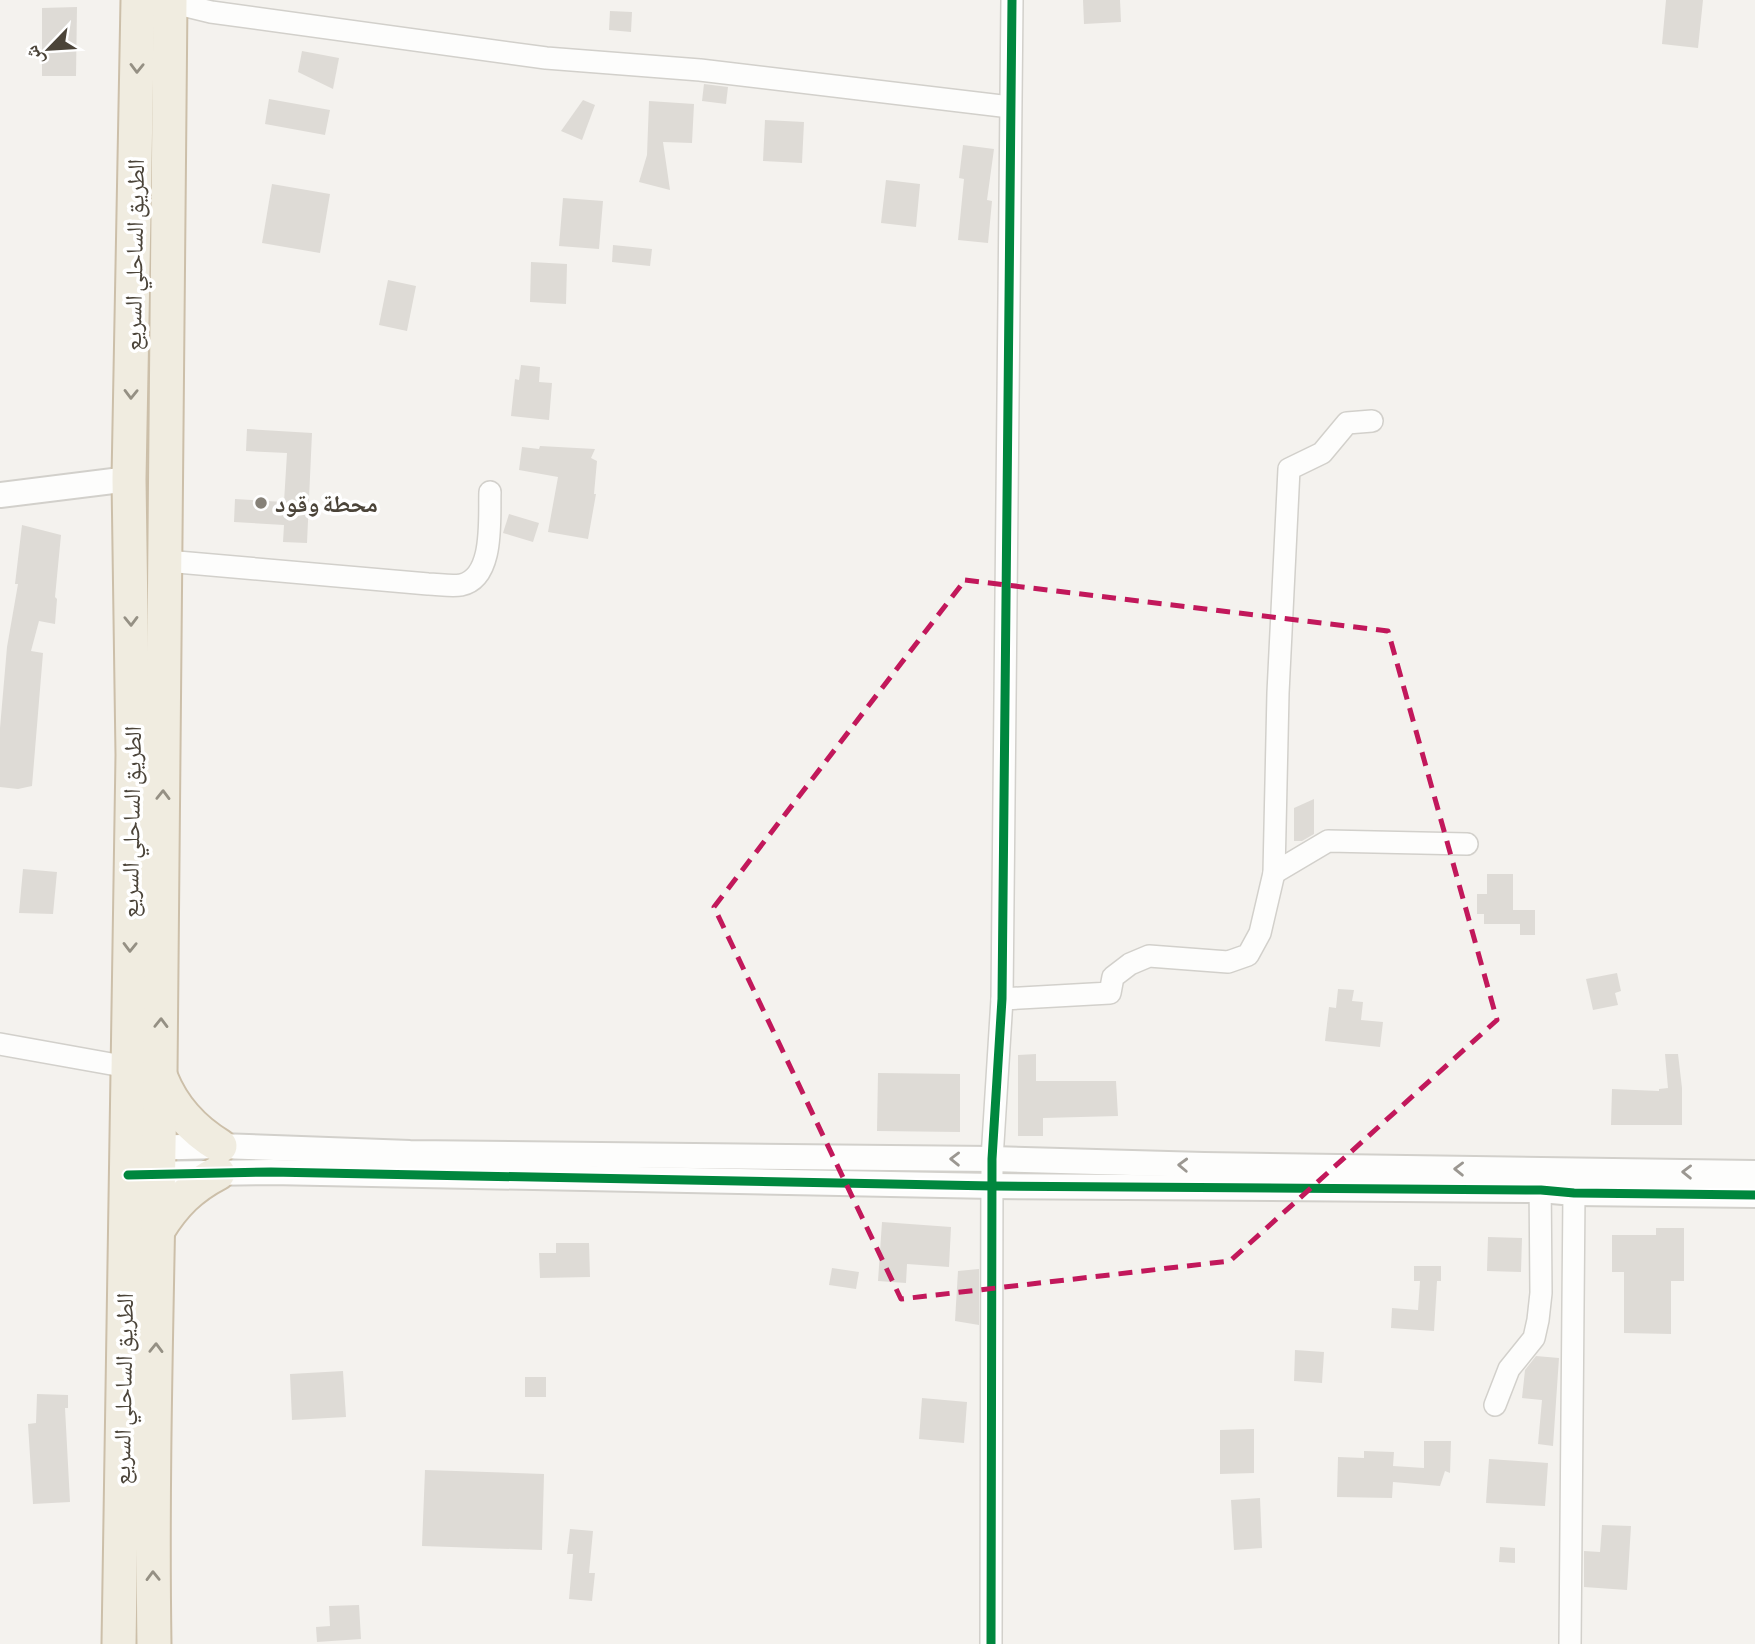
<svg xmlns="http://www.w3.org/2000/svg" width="1755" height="1644" viewBox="0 0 1755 1644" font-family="'Asap Condensed','Noto Naskh Arabic',sans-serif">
<rect width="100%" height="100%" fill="#f4f2ee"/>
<!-- building -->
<g fill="#dedbd6">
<polygon points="1083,0 1120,0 1121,22 1084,24"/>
<polygon points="1666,0 1703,0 1698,48 1662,44"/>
<polygon points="77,7 76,76 42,76 42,8"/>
<polygon points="610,11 632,12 631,32 609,30"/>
<polygon points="302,51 339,58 333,89 298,72"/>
<polygon points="704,84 728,87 726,104 702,101"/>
<polygon points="269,99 330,110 325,135 265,124"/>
<polygon points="583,100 595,105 582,140 561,131"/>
<polygon points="649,101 694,104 692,143 663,142 670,190 639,182 647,155"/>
<polygon points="765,120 804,122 802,163 763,161"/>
<polygon points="963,145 994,149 987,200 992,201 988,243 958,240 964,179 959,178"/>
<polygon points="886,180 920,184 916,227 881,223"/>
<polygon points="272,184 330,194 320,253 262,243"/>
<polygon points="563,198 603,201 599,249 559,246"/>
<polygon points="613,245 652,249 650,266 612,262"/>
<polygon points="531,262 567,264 566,304 530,302"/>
<polygon points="388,280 416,286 407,331 379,325"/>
<polygon points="521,365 540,367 539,382 552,383 549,420 511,416 515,379 519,380"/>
<polygon points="247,429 312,433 307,543 283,542 284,525 234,522 235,499 284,502 287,453 246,451"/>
<polygon points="540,446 595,449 591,458 597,461 594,494 596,494 588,539 548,532 558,477 519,470 522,447 539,449"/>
<polygon points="509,514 539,523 533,542 503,533"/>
<polygon points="22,525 61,535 55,597 57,599 55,624 39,621 31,651 43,653 32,786 18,789 0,787 0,728 7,647 18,584 15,584"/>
<polygon points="1314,799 1314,834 1302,841 1294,841 1294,808"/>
<polygon points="23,869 57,872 53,914 19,913"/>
<polygon points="1487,874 1513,874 1513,910 1535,910 1535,935 1520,935 1520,924 1484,924 1484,914 1477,914 1477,894 1487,894"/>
<polygon points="1617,973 1621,991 1615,993 1618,1005 1593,1010 1586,979"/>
<polygon points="1338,989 1354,990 1352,1001 1363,1002 1361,1020 1383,1022 1380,1047 1325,1041 1329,1007 1336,1008"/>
<polygon points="1036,1054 1036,1081 1116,1081 1118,1116 1043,1118 1043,1136 1018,1136 1018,1055"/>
<polygon points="1665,1054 1678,1054 1682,1088 1682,1125 1611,1125 1612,1089 1659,1091 1659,1089 1668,1088"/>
<polygon points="878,1073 960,1074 960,1132 877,1131"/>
<polygon points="882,1222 951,1227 949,1267 907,1264 906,1283 878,1281"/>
<polygon points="1656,1228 1684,1228 1684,1281 1671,1281 1671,1334 1624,1333 1624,1272 1612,1272 1612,1235 1656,1235"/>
<polygon points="1488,1237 1522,1238 1521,1272 1487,1271"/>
<polygon points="556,1243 589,1243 590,1277 540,1278 539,1253 556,1253"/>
<polygon points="1414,1266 1441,1266 1441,1281 1437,1281 1434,1331 1391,1328 1392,1308 1418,1310 1420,1281 1414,1281"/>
<polygon points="832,1268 859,1272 856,1289 829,1285"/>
<polygon points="979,1269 979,1325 955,1321 958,1271"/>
<polygon points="1295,1350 1324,1352 1322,1383 1294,1381"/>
<polygon points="1536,1356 1559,1358 1553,1446 1538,1444 1542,1400 1522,1398 1525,1370"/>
<polygon points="343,1371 346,1417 292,1420 290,1374"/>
<rect x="525" y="1377" width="21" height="20"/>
<polygon points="37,1394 68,1395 68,1408 65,1408 70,1502 33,1504 28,1424 36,1423"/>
<polygon points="922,1398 967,1402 964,1443 919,1439"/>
<polygon points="1254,1429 1254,1473 1220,1474 1220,1430"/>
<polygon points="1424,1441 1451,1441 1450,1473 1445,1471 1440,1486 1393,1482 1392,1498 1337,1497 1338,1457 1364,1458 1364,1451 1394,1452 1393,1466 1424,1468"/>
<polygon points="1489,1459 1548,1463 1545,1506 1486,1503"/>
<polygon points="425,1470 544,1474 542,1550 422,1546"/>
<polygon points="1260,1498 1262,1548 1234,1550 1231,1500"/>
<polygon points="1602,1525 1631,1526 1627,1590 1584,1587 1584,1551 1600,1552"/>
<polygon points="570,1529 593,1531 589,1573 595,1573 592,1601 569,1599 573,1554 567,1554"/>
<polygon points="1500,1547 1515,1548 1515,1563 1499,1562"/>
<polygon points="359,1605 361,1639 317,1642 316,1627 330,1626 329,1606"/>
</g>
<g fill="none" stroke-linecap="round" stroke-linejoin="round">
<defs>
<g id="minor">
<polyline points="170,2 211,12 546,58 700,70 1010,107"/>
<path d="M 166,561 L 428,584 C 438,584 451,587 461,585 C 495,578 489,518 490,492"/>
<polyline points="1274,873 1328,841 1467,844"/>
<polyline points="1002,999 1110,993 1113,977 1130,964 1149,956 1228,962 1248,955 1260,933 1274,873 1278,693 1289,469 1322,453 1347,423 1372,421"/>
<polyline points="0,1044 128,1067"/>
<polyline points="1495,1405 1509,1369 1534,1338 1538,1320 1541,1293 1540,1176"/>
<polyline points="991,1644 992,1159 1002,999 1012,0"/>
<polyline points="1570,1644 1574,1193"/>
</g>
<g id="tertiary">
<polyline points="0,495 129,479"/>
<polyline points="143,1148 220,1146 410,1153 992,1159 1204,1165 1755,1173"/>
<polyline points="142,1174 271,1172 993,1186 1541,1190 1574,1193 1755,1195"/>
</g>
<g id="trunk">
<path d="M 161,1078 C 173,1108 192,1129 220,1146"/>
<path d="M 158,1230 C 174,1204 191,1187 218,1173"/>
<polyline points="119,1644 133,755 129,479 138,0"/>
<path d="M 154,1644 C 151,1454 158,1264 160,1074 C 165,716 168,358 170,0"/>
</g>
</defs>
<!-- minor casing -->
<use href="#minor" stroke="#d2d0cb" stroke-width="24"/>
<!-- tertiary casing -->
<use href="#tertiary" stroke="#d2d0cb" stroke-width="28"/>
<!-- trunk casing -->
<use href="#trunk" stroke="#ccbfa9" stroke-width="37"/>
<!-- minor -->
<use href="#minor" stroke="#fdfdfc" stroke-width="21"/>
<!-- tertiary -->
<use href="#tertiary" stroke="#fdfdfc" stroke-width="24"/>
<!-- trunk -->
<use href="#trunk" stroke="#f0ece0" stroke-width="33"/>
<defs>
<g id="cycleway">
<polyline points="128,1175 271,1172 993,1186 1541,1190 1574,1193 1755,1195"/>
<polyline points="991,1644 992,1159 1002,999 1012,0"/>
</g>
</defs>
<!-- cycleway casing -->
<use href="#cycleway" stroke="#fff" stroke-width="13"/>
<!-- cycleway -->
<use href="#cycleway" stroke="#00873e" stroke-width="9"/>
</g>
<!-- one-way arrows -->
<defs><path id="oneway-chevron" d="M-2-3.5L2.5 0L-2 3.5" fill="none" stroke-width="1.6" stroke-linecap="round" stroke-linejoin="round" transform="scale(1.75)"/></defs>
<g stroke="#959084">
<use href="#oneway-chevron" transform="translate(137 68) rotate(91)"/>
<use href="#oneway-chevron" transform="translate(131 394) rotate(91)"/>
<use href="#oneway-chevron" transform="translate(131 621) rotate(89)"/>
<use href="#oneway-chevron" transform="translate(163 795) rotate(-89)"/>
<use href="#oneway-chevron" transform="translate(130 947) rotate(91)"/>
<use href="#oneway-chevron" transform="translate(161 1023) rotate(-89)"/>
<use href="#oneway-chevron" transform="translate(156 1348) rotate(-89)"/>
<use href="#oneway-chevron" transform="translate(153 1576) rotate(-91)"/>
</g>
<g stroke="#9b9791">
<use href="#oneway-chevron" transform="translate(955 1159) rotate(-179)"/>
<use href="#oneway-chevron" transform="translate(1183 1165) rotate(-178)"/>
<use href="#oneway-chevron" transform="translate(1459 1169) rotate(-179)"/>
<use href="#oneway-chevron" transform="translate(1687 1172) rotate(-179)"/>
</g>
<!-- marked area -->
<path fill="none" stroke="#c2185b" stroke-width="5" stroke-dasharray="14 9" stroke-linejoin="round" d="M 965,580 L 1388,631 L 1497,1020 L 1230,1261 L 901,1299 L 714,907 Z"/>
<!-- markers -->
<circle fill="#868178" stroke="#fff" stroke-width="2.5" cx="261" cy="503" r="7"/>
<g text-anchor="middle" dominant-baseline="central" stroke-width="7" stroke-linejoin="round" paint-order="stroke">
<!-- street labels -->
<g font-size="24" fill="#4b4439" stroke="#fff">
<text transform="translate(134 255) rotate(-89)">الطريق الساحلي السريع</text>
<text transform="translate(131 822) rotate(-89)">الطريق الساحلي السريع</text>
<text transform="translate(123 1389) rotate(-89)">الطريق الساحلي السريع</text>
</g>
<!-- poi labels -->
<g font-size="24" font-weight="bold" fill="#4b4439" stroke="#fff" text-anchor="start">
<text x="275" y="503">محطة وقود</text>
</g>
</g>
<!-- north arrow -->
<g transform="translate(49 49) rotate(245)" stroke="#ffffff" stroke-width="5" paint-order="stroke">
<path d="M0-5L12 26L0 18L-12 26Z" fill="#4b4439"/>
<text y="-10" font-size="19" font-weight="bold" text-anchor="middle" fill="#4b4439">ش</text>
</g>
</svg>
